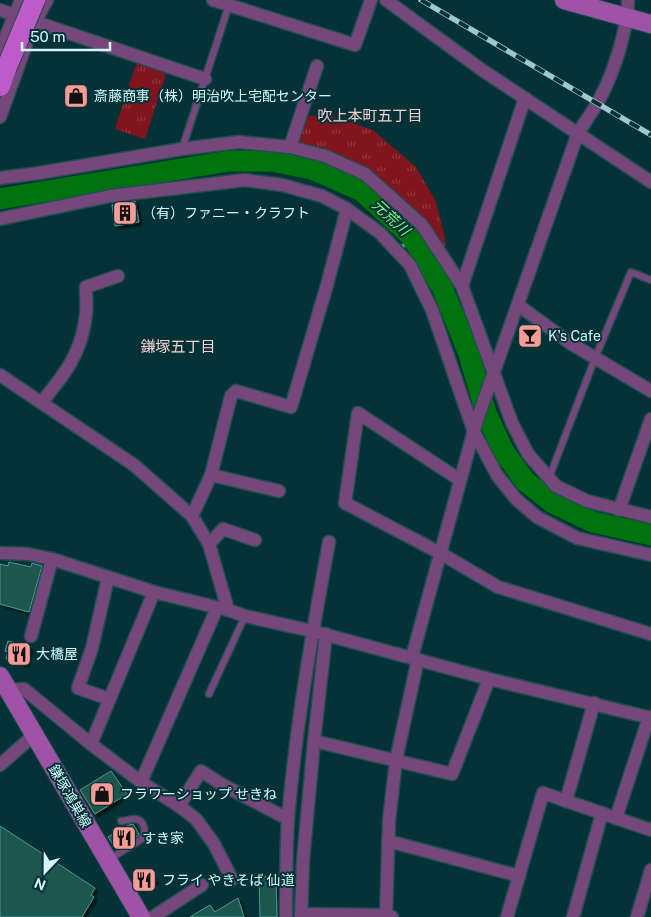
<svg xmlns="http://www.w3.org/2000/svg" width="651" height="917" viewBox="0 0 651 917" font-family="'Public Sans','Noto Sans JP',sans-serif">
<defs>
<pattern id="park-tufts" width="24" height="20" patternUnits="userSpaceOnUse" patternTransform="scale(1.25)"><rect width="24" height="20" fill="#81151d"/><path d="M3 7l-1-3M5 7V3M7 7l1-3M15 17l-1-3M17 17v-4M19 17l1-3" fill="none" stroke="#92383f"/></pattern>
<filter id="shadow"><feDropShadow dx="3" dy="3" stdDeviation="1" flood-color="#0009"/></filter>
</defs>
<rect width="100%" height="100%" fill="#043236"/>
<!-- park -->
<g fill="url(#park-tufts)">
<polygon points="137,61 167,71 145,139 115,129"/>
<polygon points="323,113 373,130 416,167 436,202 445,238 445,251 425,222 404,200 365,169 297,146 303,115 322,117"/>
</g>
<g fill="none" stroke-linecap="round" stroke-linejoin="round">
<!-- stream -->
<polyline stroke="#3f9b56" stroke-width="4" points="401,248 412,237"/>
<!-- river -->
<polyline stroke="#00730f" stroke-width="21" points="0,199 229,161 271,161 312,169 362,191 412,237 442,287 469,354 486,413 504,452 525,481 553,503 593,522 651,535"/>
</g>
<!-- building -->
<g fill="#1a574f" stroke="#4b988d" filter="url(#shadow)">
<polygon points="135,201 139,222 115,226 112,205"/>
<polygon points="9,562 31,567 32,563 42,566 29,612 0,604 0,564 8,566"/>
<polygon points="8,641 30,647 26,664 6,659 8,652 5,651"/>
<polygon points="111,771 127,794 95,814 80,790"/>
<polygon points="133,824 139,834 138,836 116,849 108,837 129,825"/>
<polygon points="0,826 95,888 91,895 94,897 82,917 0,917"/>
<polygon points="148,869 156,881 140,890 134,877"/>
<polygon points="276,876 277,917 260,917 259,877"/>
<polygon points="238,898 244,917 190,917 210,905 215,912"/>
</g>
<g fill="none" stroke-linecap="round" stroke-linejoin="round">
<defs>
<g id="lane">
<polyline points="182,149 229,5"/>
<polyline points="549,478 595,358 631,272 651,280"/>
<polyline points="209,694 245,616"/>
<path d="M 108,860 L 142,839 C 147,831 144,819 134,819 C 129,819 126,821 121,821"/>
</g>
<g id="street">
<polyline points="213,0 355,45 371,0"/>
<polyline points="386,0 482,70 651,182"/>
<polyline points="0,10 205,79"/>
<polyline points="34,24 47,0"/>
<polyline points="0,50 21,0"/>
<polyline points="0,117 26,45"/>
<polyline points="290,147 317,66"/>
<polyline points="0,178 39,173 182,149 239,142 290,147 325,156 365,174 422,225 462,286 512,423 528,454 556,486 587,501 651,517"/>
<polyline points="0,219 110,196 245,180 282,185 322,196 347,209 380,233 410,265 432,310 474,432 497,475 516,499 537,517 577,538 651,555"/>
<polyline points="462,286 525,98"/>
<polyline points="518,305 570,343 651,391"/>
<polyline points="0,375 134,465 192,516 209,544 228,610"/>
<path d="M 41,403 C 65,374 82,353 86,314 C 87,305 86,296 86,287 L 118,276"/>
<polyline points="211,475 279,491"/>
<polyline points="460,480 358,413 345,503 440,553 498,587 651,634"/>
<polyline points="619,510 651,419"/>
<polyline points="192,516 211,475 231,396 236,391 291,407 327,285 347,209"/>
<polyline points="209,544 223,529 255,540"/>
<polyline points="0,553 28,554 52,559 154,592 228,610 245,616 312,631 489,679 651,718"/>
<polyline points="108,578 92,648 78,688 109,699"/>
<polyline points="31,636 52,559"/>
<path d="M 412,657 L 476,423 L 578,133 C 585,122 593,111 599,100 C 613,75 628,29 628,0"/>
<polyline points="9,690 24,689 91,744 154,592"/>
<polyline points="314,741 326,634"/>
<polyline points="91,744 141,782 179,806 201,771 223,785 288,819"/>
<polyline points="0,765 34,735"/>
<polyline points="141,782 217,608"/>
<polyline points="566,801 594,703"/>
<polyline points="179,806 196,819 214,844 232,879"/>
<polyline points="616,818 649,717"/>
<polyline points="388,841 519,876"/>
<polyline points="301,914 386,915 392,917"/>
<polyline points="153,917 202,885"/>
<path d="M 286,917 C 286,884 286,851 288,818 C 296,725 312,634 329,542"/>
<polyline points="301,917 303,861 314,741 452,774 489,679"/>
<polyline points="386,917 389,821 396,760 418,659"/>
<polyline points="507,917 543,793 651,830"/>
<polyline points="573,917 602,813"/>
<polyline points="637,917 651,870"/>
</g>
<g id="secondary">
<polyline points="564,0 651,24"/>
<polyline points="0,676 141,917"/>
</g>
<polyline id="primary" points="0,86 6,69"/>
</defs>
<!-- lane casing -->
<use href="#lane" stroke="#214e52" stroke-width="9"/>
<!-- street casing -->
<use href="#street" stroke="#214e52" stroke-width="15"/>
<!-- secondary casing -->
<use href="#secondary" stroke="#214e52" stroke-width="20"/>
<!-- primary casing -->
<use href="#primary" stroke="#214e52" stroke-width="22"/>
<!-- lane -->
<use href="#lane" stroke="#76477b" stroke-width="6"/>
<!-- street -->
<use href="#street" stroke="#76477b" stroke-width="12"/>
<!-- secondary -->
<use href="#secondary" stroke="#9f53a7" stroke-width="18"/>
<!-- primary -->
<use href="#primary" stroke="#be5bc9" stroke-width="20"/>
<defs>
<polyline id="rail" points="421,0 651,135"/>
</defs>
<!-- rail casing -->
<use href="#rail" stroke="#a0c7cb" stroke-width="5.5"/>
<!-- rail -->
<use href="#rail" stroke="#043236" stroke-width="4" stroke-dasharray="11" stroke-linecap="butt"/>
<defs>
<polyline id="primary-bridge" points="6,69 35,0"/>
</defs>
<!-- primary-bridge casing -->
<use href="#primary-bridge" stroke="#214e52" stroke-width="22" stroke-linecap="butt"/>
<!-- primary-bridge -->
<use href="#primary-bridge" stroke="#be5bc9" stroke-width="20"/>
</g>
<!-- icons -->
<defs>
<symbol id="shop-square" viewBox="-11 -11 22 22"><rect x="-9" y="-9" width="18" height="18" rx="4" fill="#f59c96" stroke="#043236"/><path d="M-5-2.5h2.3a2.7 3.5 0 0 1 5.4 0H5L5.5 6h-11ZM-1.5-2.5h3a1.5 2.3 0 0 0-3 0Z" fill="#111"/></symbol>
<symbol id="building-square" viewBox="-11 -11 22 22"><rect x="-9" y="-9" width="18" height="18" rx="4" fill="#f59c96" stroke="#043236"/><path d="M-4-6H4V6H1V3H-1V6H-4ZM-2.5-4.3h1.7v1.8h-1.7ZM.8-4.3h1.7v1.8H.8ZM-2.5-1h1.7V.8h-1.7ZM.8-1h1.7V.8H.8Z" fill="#111"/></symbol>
<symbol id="bar-square" viewBox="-11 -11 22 22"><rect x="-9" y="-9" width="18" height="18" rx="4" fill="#f59c96" stroke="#043236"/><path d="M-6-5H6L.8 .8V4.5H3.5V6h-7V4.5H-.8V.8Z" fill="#111"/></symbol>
<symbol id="restaurant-square" viewBox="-11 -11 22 22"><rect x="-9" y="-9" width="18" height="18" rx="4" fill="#f59c96" stroke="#043236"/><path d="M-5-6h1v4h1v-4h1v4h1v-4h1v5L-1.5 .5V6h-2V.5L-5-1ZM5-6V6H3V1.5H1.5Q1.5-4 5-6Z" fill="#111"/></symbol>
</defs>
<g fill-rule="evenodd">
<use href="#shop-square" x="62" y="82" width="28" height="28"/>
<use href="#building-square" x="111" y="199" width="28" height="28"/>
<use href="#bar-square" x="516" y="322" width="28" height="28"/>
<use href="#restaurant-square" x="5" y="640" width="28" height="28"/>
<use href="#shop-square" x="88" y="780" width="28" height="28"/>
<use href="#restaurant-square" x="110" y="824" width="28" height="28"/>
<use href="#restaurant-square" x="130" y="866" width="28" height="28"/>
</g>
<g text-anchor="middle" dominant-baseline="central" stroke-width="4" stroke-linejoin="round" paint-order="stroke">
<!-- poi labels -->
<g font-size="14" fill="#d3f8fc" stroke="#043236" text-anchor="start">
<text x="94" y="96">斎藤商事（株）明治吹上宅配センター</text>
<text x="142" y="213">（有）ファニー・クラフト</text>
<text x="548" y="336">K's Cafe</text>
<text x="36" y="654">大橋屋</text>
<text x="120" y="794">フラワーショップ せきね</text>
<text x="142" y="838">すき家</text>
<text x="162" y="880">フライ やきそば 仙道</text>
</g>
<!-- street labels -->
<g font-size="14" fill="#d3f8fc" stroke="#043236">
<text transform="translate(70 796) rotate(60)">鎌塚鴻巣線</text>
</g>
<!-- neighbourhood labels -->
<g font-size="15" fill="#f3d0cd" stroke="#043236">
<text x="370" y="115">吹上本町五丁目</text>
<text x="178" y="346">鎌塚五丁目</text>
</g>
<!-- water labels -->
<g font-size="15" font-style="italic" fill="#81f580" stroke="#043236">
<text transform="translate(391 217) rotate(43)">元荒川</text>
</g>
</g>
<!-- north arrow -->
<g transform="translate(45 872) rotate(202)" stroke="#043236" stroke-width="4" paint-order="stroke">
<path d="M0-4L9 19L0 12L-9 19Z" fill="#d3f8fc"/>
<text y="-8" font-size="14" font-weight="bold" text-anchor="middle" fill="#d3f8fc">N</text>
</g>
<!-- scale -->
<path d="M22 42v8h88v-8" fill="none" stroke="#d3f8fc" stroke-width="2.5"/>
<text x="30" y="42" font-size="15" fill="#d3f8fc" stroke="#043236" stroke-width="4" paint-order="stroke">50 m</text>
</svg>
